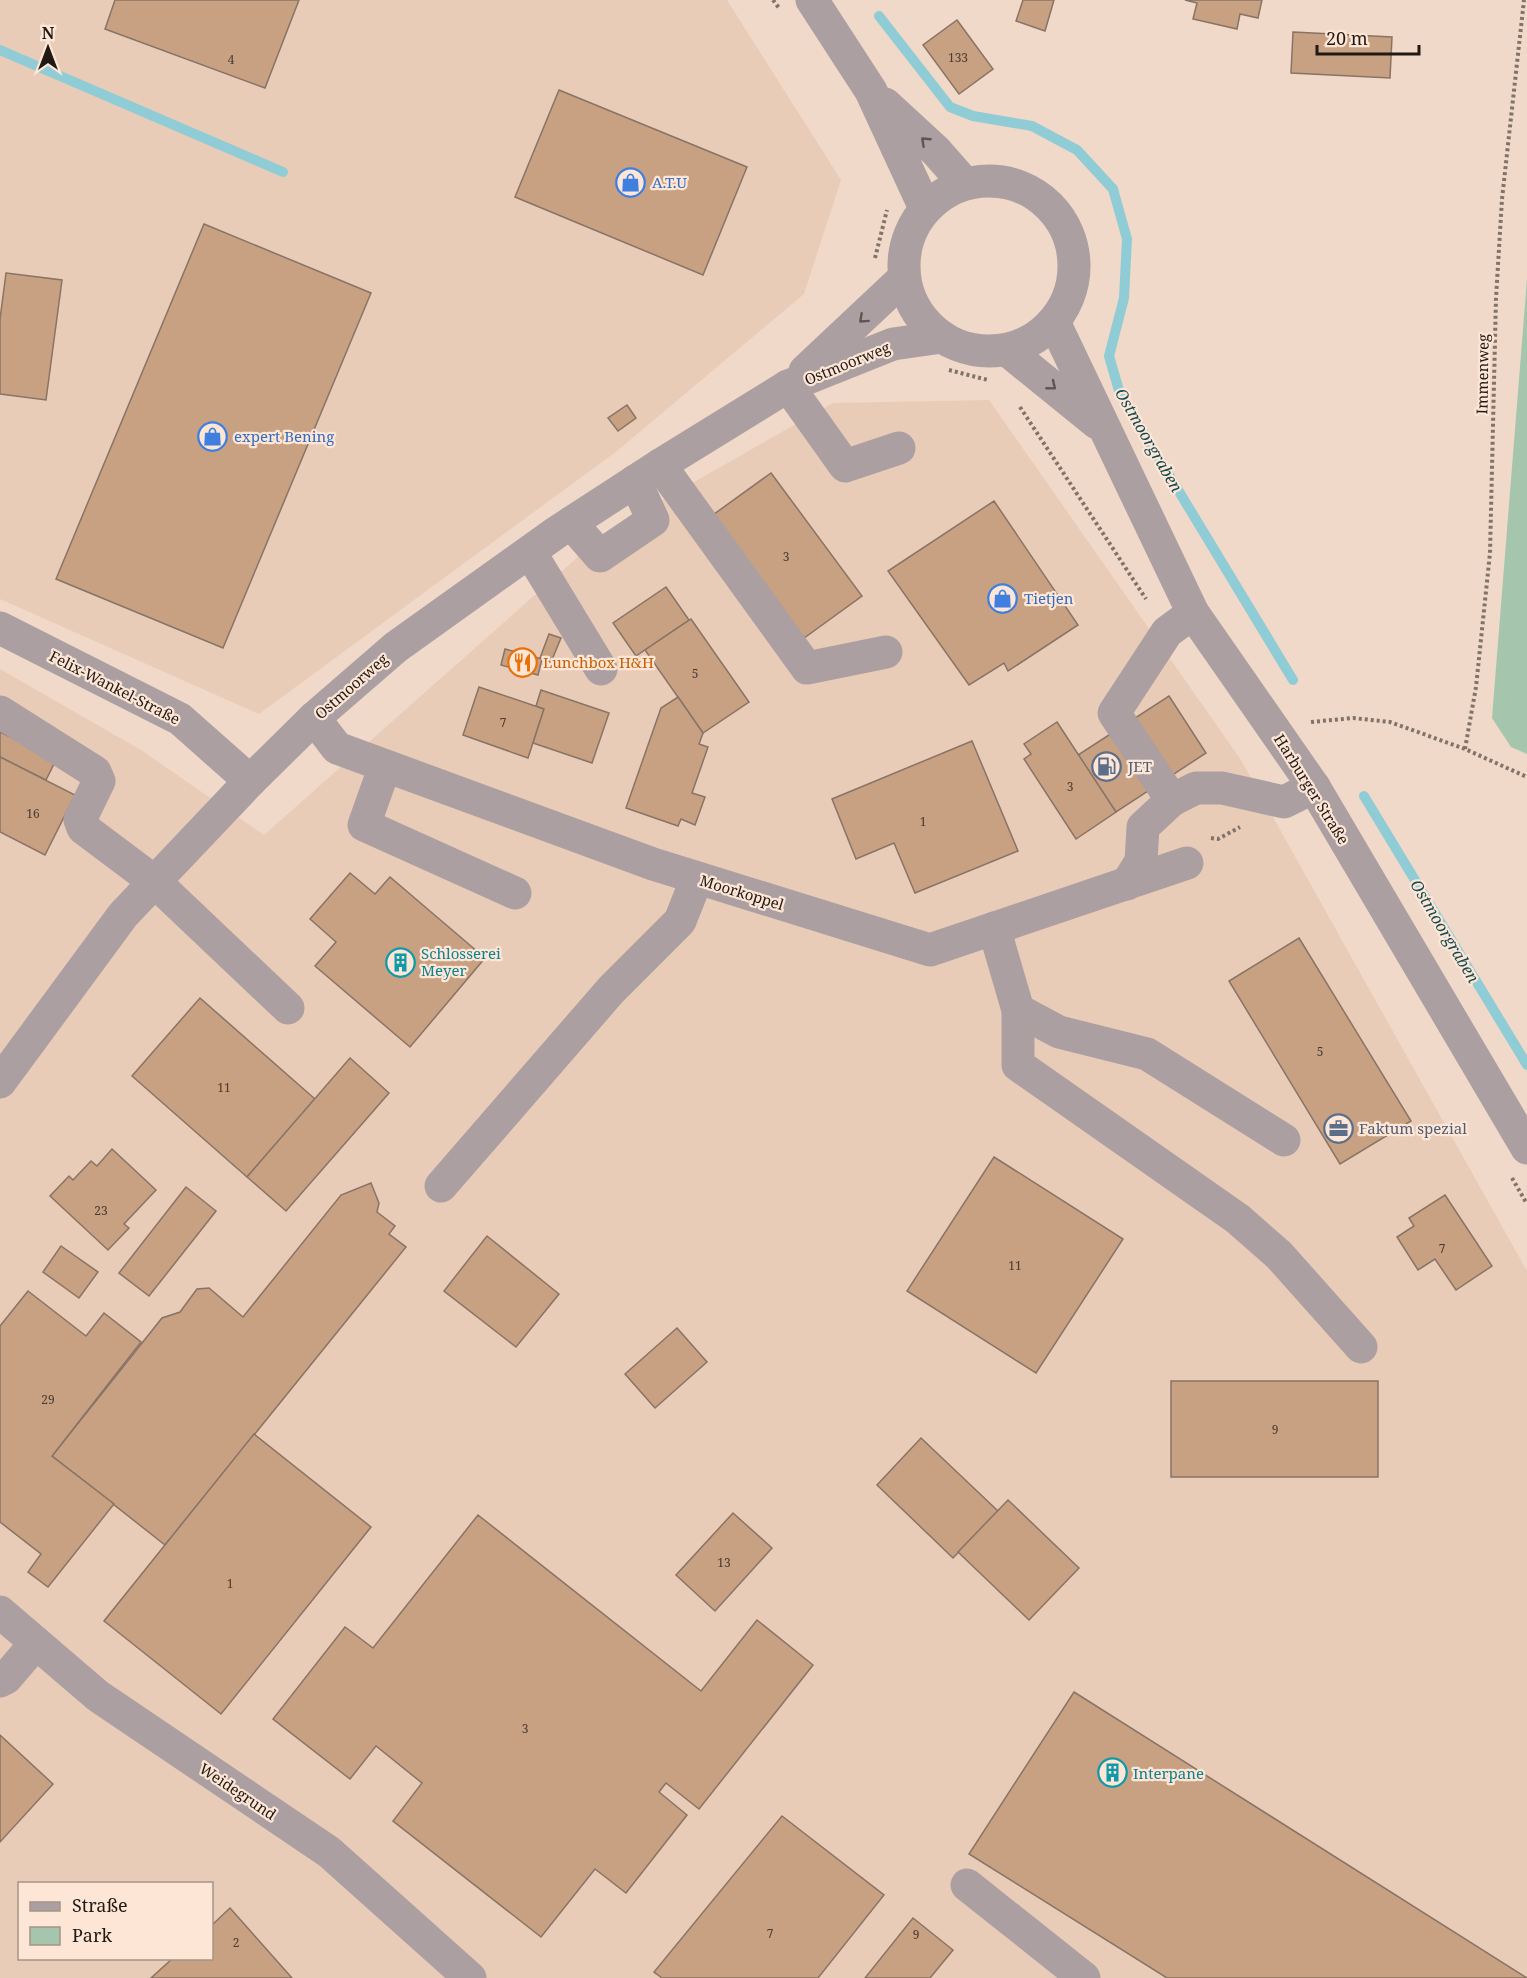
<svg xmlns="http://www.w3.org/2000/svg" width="1527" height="1978" viewBox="0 0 1527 1978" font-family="'Noto Serif',serif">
<rect width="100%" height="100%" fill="#f0d9c9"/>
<!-- built -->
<g fill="#e9ccb7" fill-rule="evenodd">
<polygon points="0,0 727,0 841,180 804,294 617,451 259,714 0,599"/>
<path d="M 989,400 L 1241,760 L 1527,1271 L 1527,1978 L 0,1978 L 0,669 L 141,750 L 264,835 L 606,532 L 833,403 ZM 20,1884 L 212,1884 L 212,1958 L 20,1958 Z"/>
</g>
<!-- green -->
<polygon fill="#a5c5ac" points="1527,279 1527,754 1511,747 1492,718"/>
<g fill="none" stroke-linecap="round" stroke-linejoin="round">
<!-- stream -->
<g stroke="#8fccd5" stroke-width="10">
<polyline points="879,16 950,107 973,116 1032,126 1077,150 1113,189 1127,239 1124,298 1109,356 1120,394 1293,680"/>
<polyline points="0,50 283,172"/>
<polyline points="1364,796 1527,1065"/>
</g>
</g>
<!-- building -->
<g fill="#c8a082" stroke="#887466" stroke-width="1.5">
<polygon points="115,0 299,0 265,88 105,29"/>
<polygon points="1023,0 1054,0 1045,31 1016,21"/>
<polygon points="1185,0 1262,0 1258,18 1240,14 1237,29 1193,19 1197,3"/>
<polygon points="957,20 993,69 959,94 923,45"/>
<polygon points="1293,32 1392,37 1390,78 1291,73"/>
<polygon points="559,90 747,167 703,275 515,197"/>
<polygon points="204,224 371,293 223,648 56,579"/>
<polygon points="6,273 62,280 46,400 0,394 0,319"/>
<polygon points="627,405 636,418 618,431 608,418"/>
<polygon points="771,473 862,596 800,641 710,517"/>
<polygon points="994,501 1078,625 1008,671 1004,663 969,685 888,571"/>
<polygon points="666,587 689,620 636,656 613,623"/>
<polygon points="691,619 749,702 703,733 645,650"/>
<polygon points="549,634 561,638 551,662 540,658"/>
<polygon points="505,649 542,659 538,675 501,665"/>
<polygon points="479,687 544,709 528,758 463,735"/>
<polygon points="541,690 609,713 592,763 533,743 544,709 536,706"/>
<polygon points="1169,696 1206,753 1116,812 1078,755"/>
<polygon points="678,697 703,733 699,744 708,747 692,793 705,797 695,825 681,819 678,826 626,808 661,708"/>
<polygon points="1057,722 1116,812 1076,839 1024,759 1031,754 1024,744"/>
<polygon points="0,732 56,760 46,780 0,757"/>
<polygon points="972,741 1018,851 915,893 894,843 856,859 832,799"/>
<polygon points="0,757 75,795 45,855 0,832"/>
<polygon points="350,873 375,894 390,877 485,958 410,1047 315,966 336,942 310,919"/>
<polygon points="1299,938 1411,1121 1340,1164 1229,981"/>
<polygon points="200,998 315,1099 247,1177 132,1076"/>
<polygon points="350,1058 389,1093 286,1211 247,1177"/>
<polygon points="112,1149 156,1190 124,1224 129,1228 108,1250 50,1196 69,1176 73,1180 91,1161 97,1166"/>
<polygon points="994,1157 1123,1239 1036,1373 907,1291"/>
<polygon points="371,1183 379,1203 377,1212 395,1226 389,1234 406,1247 165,1545 52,1456 162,1318 180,1312 197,1289 209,1288 243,1317 341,1195"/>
<polygon points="186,1187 216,1211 149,1296 119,1273"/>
<polygon points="1445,1195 1492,1266 1456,1290 1435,1259 1418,1270 1397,1237 1414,1226 1409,1218"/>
<polygon points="487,1236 559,1294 516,1347 444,1291"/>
<polygon points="61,1246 98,1272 79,1298 43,1272"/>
<polygon points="28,1291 86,1336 104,1313 141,1342 52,1456 114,1504 48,1587 28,1572 41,1554 0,1522 0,1326"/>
<polygon points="677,1328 707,1362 655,1408 625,1374"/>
<rect x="1171" y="1381" width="207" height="96"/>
<polygon points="254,1434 371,1527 221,1714 104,1621"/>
<polygon points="921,1438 998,1511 953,1558 877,1485"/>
<polygon points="1008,1500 1079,1568 1029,1620 958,1552"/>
<polygon points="733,1513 772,1548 715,1611 676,1575"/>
<polygon points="478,1515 701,1691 757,1620 813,1665 699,1809 666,1783 659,1792 687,1815 626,1893 595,1869 541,1937 393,1821 422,1783 376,1746 350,1779 273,1719 345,1627 373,1648"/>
<polygon points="1074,1692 1527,1978 1167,1978 969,1854"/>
<polygon points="0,1735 53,1784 0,1842"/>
<polygon points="782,1816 884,1895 818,1978 662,1978 654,1972"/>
<polygon points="230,1908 292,1978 151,1978 173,1958 212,1958 212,1925"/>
<polygon points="913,1918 953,1950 930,1978 865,1978"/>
</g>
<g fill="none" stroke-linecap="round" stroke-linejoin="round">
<!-- path -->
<g stroke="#827369" stroke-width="4" stroke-dasharray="3 3" stroke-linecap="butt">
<polyline points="773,0 779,8"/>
<polyline points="875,258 887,210"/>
<polyline points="949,370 988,380"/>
<polyline points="1020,407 1146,599"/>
<polyline points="1311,722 1353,718 1390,722 1465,749 1527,777"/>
<polyline points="1465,749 1476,687 1490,553 1496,298 1502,199 1524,0"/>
<polyline points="1211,838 1218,839 1240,827"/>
<polyline points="1512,1178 1527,1204"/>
</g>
<!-- minor -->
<g stroke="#ac9fa2" stroke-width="33">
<polyline points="812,0 871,91 925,208"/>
<polyline points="885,104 936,151 965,184"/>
<circle cx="989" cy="266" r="85"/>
<polyline points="1054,322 1193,613 1314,787 1527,1148"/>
<polyline points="1007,350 1097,423"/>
<polyline points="805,371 904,278"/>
<polyline points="788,386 845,466 899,448"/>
<polyline points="660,465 807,668 886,652"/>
<polyline points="571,523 600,556 653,520 635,481"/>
<polyline points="530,552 601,669"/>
<polyline points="1193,613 1167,632 1114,713 1172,800 1196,788 1222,788 1284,802 1314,787"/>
<polyline points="0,628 180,719 250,781"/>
<polyline points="0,712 95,772 99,781 80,820 83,828 155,882 288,1008"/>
<polyline points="314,718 337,748 653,864 930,950 1187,863"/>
<polyline points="385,766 364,825 515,893"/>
<polyline points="1127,884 1141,861 1143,827 1172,800"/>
<polyline points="994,928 1018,1010 1059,1032 1147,1054 1284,1140"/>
<polyline points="1018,1010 1018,1065 1238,1219 1279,1255 1361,1347"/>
<polyline points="0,1082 123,915 250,781 314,718 396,647 557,532 660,465 788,386 893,344 942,337"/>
<polyline points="441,1186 611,990 680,921 697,878"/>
<polyline points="0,1612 98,1696 329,1852 470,1978"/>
<polyline points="0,1681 6,1678 36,1643"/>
<polyline points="967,1885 1084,1978"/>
</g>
</g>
<!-- one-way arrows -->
<defs><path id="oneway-chevron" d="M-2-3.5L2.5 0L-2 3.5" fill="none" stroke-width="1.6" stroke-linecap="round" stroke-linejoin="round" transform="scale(1.5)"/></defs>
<g stroke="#605554">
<use href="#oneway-chevron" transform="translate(925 141) rotate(-137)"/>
<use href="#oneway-chevron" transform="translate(863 319) rotate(138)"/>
<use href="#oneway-chevron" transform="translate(1052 386) rotate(39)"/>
</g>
<!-- icons -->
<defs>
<symbol id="shop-ring" viewBox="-11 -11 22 22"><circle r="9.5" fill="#fde6d6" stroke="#3f7fe0" stroke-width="1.5"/><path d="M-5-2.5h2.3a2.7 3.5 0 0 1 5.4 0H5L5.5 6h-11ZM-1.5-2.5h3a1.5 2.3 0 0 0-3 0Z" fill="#3f7fe0"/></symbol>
<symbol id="restaurant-ring" viewBox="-11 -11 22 22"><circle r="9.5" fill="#fde6d6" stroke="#e8710a" stroke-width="1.5"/><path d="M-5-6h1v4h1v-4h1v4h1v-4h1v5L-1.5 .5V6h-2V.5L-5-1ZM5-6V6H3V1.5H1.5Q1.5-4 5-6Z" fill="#e8710a"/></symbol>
<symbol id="fuel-ring" viewBox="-11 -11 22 22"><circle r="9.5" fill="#fde6d6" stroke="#5c6f8a" stroke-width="1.5"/><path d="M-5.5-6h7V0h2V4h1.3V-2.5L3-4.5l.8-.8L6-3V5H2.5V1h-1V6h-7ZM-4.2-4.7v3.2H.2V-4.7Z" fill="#5c6f8a"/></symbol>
<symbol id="building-ring" viewBox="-11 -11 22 22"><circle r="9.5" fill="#fde6d6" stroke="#0f9aa8" stroke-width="1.5"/><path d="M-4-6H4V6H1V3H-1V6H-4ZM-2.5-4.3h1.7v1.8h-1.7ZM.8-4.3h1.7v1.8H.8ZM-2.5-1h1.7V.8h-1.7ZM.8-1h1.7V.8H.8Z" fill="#0f9aa8"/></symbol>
<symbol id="office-ring" viewBox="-11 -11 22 22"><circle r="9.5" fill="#fde6d6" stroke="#5c6f8a" stroke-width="1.5"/><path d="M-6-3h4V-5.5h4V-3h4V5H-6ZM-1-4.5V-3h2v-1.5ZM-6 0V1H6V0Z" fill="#5c6f8a"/></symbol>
</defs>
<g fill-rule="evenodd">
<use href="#shop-ring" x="614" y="166" width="33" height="33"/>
<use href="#shop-ring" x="196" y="420" width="33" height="33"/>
<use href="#shop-ring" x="986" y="582" width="33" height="33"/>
<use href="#restaurant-ring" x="506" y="646" width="33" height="33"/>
<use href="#fuel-ring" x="1090" y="750" width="33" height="33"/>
<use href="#building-ring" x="384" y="946" width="33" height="33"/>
<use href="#office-ring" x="1322" y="1112" width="33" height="33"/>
<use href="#building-ring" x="1096" y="1756" width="33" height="33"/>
</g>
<g text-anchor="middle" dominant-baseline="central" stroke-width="4.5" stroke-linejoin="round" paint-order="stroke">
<!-- number labels -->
<g font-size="12" fill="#4b3b30">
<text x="958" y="57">133</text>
<text x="231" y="59">4</text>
<text x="786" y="556">3</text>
<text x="695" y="673">5</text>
<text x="503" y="722">7</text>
<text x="1070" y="786">3</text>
<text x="33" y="813">16</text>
<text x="923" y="821">1</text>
<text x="1320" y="1051">5</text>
<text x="224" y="1087">11</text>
<text x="101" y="1210">23</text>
<text x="1442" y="1248">7</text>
<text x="1015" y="1265">11</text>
<text x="48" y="1399">29</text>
<text x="1275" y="1429">9</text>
<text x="724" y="1562">13</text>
<text x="230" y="1583">1</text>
<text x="525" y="1728">3</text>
<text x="770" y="1933">7</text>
<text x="916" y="1934">9</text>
<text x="236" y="1942">2</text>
</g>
<!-- shop labels -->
<g font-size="15" fill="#366cbe" stroke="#fde6d6" text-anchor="start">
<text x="652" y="182">A.T.U</text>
<text x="234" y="436">expert Bening</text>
<text x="1024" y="598">Tietjen</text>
</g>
<!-- street labels -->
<g font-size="15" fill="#211914" stroke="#fde6d6">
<text transform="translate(847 363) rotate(-22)">Ostmoorweg</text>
<text transform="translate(1482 374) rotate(-89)">Immenweg</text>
<text transform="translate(351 686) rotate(-41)">Ostmoorweg</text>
<text transform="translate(115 687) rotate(27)">Felix-Wankel-Straße</text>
<text transform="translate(1312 789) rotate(58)">Harburger Straße</text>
<text transform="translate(742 892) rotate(17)">Moorkoppel</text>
<text transform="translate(238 1791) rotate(34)">Weidegrund</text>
</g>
<!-- food labels -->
<g font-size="15" fill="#c56008" stroke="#fde6d6" text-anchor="start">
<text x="543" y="662">Lunchbox H&amp;H</text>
</g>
<!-- service labels -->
<g font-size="15" fill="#4e5e75" stroke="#fde6d6" text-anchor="start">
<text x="1128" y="766">JET</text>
<text x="1359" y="1128">Faktum spezial</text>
</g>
<!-- culture labels -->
<g font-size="15" fill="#0d838f" stroke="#fde6d6" text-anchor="start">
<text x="421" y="953">Schlosserei<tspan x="421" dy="17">Meyer</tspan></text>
<text x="1133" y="1773">Interpane</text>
</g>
<!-- water labels -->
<g font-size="16" font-style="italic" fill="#144a51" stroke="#fde6d6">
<text transform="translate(1149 440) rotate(60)">Ostmoorgraben</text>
<text transform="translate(1445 931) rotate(59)">Ostmoorgraben</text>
</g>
</g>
<!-- legend -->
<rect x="18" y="1882" width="195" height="78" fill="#fde6d6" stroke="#a59488" stroke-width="1.5"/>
<rect x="30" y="1902" width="30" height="9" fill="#ac9fa2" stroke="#a59488" stroke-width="1.5"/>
<text x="72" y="1912" font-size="18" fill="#211914">Straße</text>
<rect x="30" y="1927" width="30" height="18" fill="#a5c5ac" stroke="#a59488" stroke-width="1.5"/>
<text x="72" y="1942" font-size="18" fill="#211914">Park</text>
<!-- north arrow -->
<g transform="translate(48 48)" stroke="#fde6d6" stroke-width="4.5" paint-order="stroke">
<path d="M0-4.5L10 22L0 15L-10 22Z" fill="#211914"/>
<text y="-9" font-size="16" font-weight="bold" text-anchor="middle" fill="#211914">N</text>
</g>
<!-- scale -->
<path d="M1317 45v9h102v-9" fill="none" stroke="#211914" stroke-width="3"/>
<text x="1326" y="45" font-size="18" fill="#211914" stroke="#fde6d6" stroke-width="4.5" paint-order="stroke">20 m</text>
</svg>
